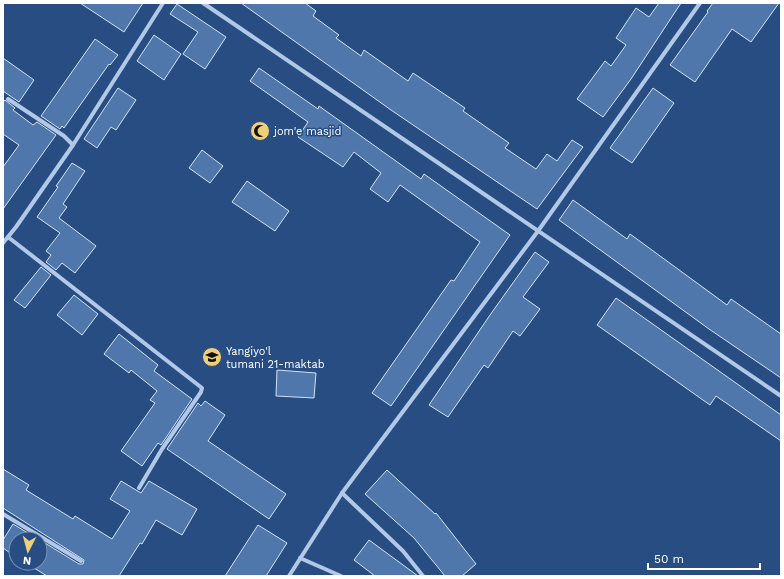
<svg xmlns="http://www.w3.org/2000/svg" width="784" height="579" viewBox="0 0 784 579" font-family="'Work Sans',sans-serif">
<rect width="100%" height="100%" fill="#274d83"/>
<!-- building -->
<g fill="#5077ab" stroke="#d4e2f6">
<polygon points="80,3 143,3 124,32"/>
<polygon points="241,3 305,3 316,11 313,16 339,35 336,38 361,56 364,50 408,81 413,73 465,108 463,111 509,143 505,148 536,169 547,154 557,161 572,140 583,147 537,209 391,110"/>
<polygon points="659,3 681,3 631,79 603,117 577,99 605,61 611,66 626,45 616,38 636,8 649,17"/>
<polygon points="713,3 779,3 751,42 732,29 695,82 670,65 708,12 707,11"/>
<polygon points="177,4 226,37 205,69 183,54 198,32 170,14"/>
<polygon points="154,35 181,54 164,80 137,61"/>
<polygon points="95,39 118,55 110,65 109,64 64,128 62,126 60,129 41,116"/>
<polygon points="3,58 34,80 19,102 3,91"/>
<polygon points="259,68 318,109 319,106 421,179 424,174 510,235 391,406 372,393 451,280 454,281 480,242 400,185 388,202 370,189 381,173 354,152 343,167 298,137 308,122 250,81"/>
<polygon points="118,88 136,100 116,130 111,127 97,148 84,139"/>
<polygon points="653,88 674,103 632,163 610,148"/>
<polygon points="5,100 15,108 13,110 33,125 37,122 56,135 3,209 3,167 19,145 3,134 3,102"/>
<polygon points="202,150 223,166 210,183 189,168"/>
<polygon points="72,163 85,171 63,204 67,207 59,218 96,246 75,273 62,263 56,270 46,262 51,255 46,251 60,233 37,217 58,187 56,186"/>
<polygon points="247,181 289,211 275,231 232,202"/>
<polygon points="573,200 627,239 630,234 727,305 731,299 781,334 781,378 709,329 559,220"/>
<polygon points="535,252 549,262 523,297 540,309 520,336 513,331 488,368 484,365 448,417 429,405 490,315"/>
<polygon points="41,267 51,275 25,308 14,300"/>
<polygon points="74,295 98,314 82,335 57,315"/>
<polygon points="616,298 781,415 781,441 716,396 710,405 597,325"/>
<polygon points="119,334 158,365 154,371 192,399 161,445 158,443 142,466 121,451 155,403 150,400 157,391 131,370 129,373 104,354"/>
<polygon points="277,370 316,373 314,398 276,396"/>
<polygon points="205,401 225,415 208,441 286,494 269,519 167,449 198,403 201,406"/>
<polygon points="3,469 29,485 26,490 73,519 75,516 112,539 130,511 110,499 121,481 141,493 149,481 197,509 182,535 156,520 142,544 140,543 119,576 47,576 26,563 40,563 40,540 79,564 83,564 84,560 3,508"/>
<polygon points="387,470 435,514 436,513 476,564 462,576 445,576 414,538 365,494"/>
<polygon points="13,524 38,539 16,539 16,557 3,548 3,540"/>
<polygon points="258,525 287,543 266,576 225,576"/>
<polygon points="369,540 418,576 419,576 375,576 354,560"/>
</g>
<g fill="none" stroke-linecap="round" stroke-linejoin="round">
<!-- minor -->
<g stroke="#b1c8e7" stroke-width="4">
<polyline points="203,3 781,396"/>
<polyline points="8,99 64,136 73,145"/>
<polyline points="8,237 202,388 201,392 162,449 139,488"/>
<polyline points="3,243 16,227 73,145 163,3"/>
<polyline points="342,493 403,551 423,576"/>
<polyline points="3,514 81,561"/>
<polyline points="300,558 341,576"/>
<polyline points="289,576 342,493 538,231 700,3"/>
</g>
</g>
<!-- icons -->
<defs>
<symbol id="mosque-disc" viewBox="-11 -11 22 22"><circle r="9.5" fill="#efcf77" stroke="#274d83"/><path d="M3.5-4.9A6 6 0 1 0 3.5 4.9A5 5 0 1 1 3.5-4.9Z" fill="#111"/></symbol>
<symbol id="school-disc" viewBox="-11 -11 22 22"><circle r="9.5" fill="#efcf77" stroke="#274d83"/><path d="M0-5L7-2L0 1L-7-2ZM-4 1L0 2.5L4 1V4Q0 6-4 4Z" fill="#111"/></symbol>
</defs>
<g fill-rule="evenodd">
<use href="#mosque-disc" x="249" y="120" width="22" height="22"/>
<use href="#school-disc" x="201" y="346" width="22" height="22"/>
</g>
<g text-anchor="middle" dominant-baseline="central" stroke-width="3" stroke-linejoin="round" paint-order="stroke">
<!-- poi labels -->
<g font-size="11" fill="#fff" stroke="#274d83" text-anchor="start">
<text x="274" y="131">jom'e masjid</text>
<text x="226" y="351">Yangiyo'l<tspan x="226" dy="13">tumani 21-maktab</tspan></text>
</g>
</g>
<!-- border -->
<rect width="784" height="579" fill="none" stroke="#ffffff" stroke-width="8"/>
<!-- north arrow -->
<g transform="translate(28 551) rotate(186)"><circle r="19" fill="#274d83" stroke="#7d94b5"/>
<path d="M0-3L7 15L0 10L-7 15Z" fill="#efcf77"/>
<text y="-6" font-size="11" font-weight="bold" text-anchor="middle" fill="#ffffff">N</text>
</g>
<!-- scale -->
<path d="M648 563v6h112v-6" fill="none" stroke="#ffffff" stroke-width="2"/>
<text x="654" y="563" font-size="12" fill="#ffffff" stroke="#274d83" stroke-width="3" paint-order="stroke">50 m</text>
</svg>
